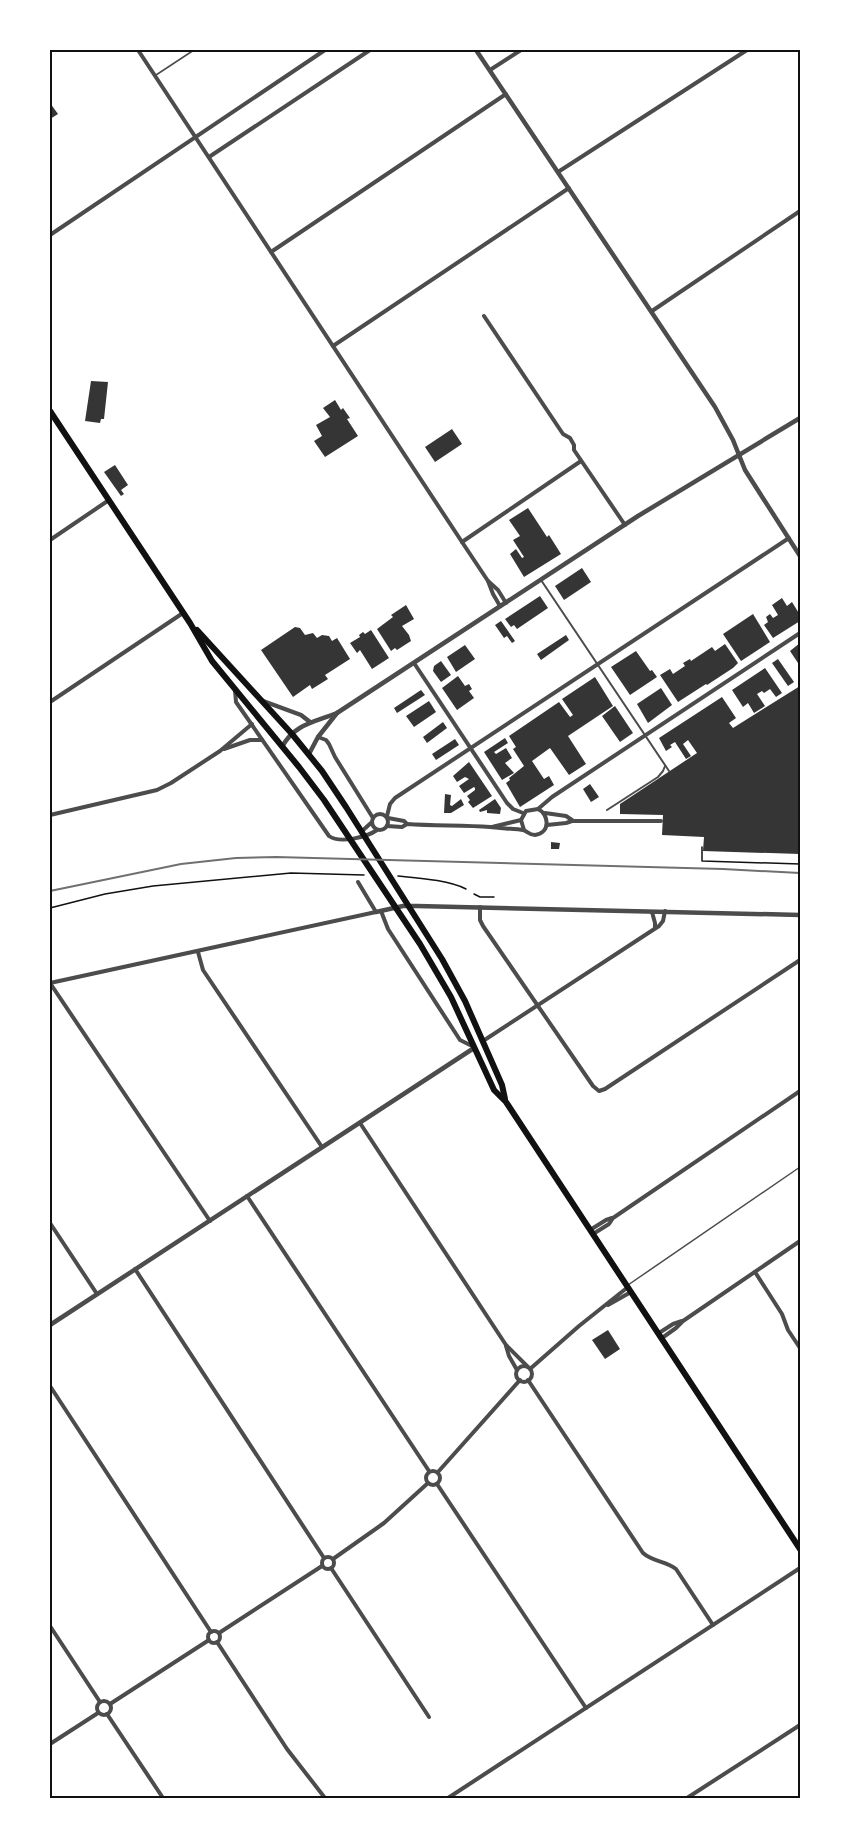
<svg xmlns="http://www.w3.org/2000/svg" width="850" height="1848" viewBox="0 0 850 1848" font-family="Ubuntu,sans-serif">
<rect width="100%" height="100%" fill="#fff"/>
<!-- building -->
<g fill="#353535">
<polygon points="50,103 58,114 50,119"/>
<polygon points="91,381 108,382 104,419 101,419 100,423 85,421"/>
<polygon points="335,400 341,410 343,408 350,418 347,419 358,436 325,457 314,441 322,436 316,425 330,417 323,408"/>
<polygon points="452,429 462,444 435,462 425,447"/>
<polygon points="115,465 128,485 121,490 124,494 121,496 104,472"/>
<polygon points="528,508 547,537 549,535 561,554 524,577 510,554 516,549 522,558 524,557 513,540 520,536 509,520"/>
<polygon points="582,568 591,582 564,600 555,586"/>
<polygon points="540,596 548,608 517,629 514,625 511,627 505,619"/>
<polygon points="782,598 787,606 792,602 800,615 800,621 773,638 764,625 768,622 766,617 770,614 773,618 778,615 772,605"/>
<polygon points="406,605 414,619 402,626 409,635 411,641 397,650 395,648 391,651 377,629 393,617 391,615"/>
<polygon points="753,614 770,642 741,661 723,634"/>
<polygon points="501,621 515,641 512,643 507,636 504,638 495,625"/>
<polygon points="295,627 300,628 305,635 313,633 317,638 322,635 329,636 332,641 337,638 350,659 325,675 328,679 312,689 310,685 293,697 261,650"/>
<polygon points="371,630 389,658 372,669 360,650 357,653 350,643 360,637 359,635 363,632 365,634"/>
<polygon points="566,635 569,640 541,660 537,654"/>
<polygon points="800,643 800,666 790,651"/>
<polygon points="725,644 738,663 733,668 707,685 706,684 678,702 660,675 670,669 673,674 685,666 683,663 690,659 691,661 712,647 715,651"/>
<polygon points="465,645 475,659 456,672 447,657"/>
<polygon points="636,651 650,671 652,670 657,677 630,695 611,667"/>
<polygon points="778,659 794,682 788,686 772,663"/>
<polygon points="441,661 451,675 441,682 433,671 434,666"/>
<polygon points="765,668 782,693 776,697 770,689 764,693 762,691 757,694 765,706 754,713 748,703 743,707 732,690"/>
<polygon points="458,676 465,686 469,684 472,689 469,691 474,698 457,710 442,688"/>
<polygon points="595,677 613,706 568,736 586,764 569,775 550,748 532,761 544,779 549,776 554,785 520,807 506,783 510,780 509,778 524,766 513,749 516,747 509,736 559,702 570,717 573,715 562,699"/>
<polygon points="800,686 800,854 703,851 704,837 662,835 663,815 620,814 620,804 697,753 688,740 683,744 691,756 686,759 675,742 670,745 672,747 666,751 659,738 722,697 736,718 729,723 733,728"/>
<polygon points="661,688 672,705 648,723 637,704"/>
<polygon points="421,690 425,695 397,713 394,708"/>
<polygon points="429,701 436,712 414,727 406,716"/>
<polygon points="615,706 633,733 620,742 602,716"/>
<polygon points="443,722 447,728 427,743 423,737"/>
<polygon points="505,738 508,743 494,752 496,754 506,748 512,758 505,763 514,773 502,780 484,752"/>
<polygon points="455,739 459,745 436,760 432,754"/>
<polygon points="469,762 492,796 473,808 468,802 470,800 467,796 475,790 475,788 474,787 464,793 459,786 469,779 465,777 457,782 453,776"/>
<polygon points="590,784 599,797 591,802 583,789"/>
<polygon points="445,794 451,795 450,805 452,806 461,799 464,805 451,813 444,813"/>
<polygon points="495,799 501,808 500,814 487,813 487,810 480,812 479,810"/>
<polygon points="551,842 560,843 559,849 551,849"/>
<polygon points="608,1330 620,1349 605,1359 592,1340"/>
</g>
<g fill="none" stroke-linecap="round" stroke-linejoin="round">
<!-- path -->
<g stroke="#111" stroke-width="1.5">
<polyline points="702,847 702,861 800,864"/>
<path d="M 398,876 C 418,878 449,880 466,889"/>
<polyline points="474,894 480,897 494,897"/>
<polyline points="50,908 105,894 153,886 291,873 364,875"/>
</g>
<!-- service -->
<g stroke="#4c4c4c" stroke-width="1.5">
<polyline points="156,75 194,50"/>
<polyline points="628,1285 800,1167"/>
</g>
<!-- pedestrian -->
<g stroke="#4c4c4c" stroke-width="2">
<polyline points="541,580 669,771"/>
<polyline points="607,810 658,777 663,771 665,766"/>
</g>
<!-- minor -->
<g stroke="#4c4c4c" stroke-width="4">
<polyline points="138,50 462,542 488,581 498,590 506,603"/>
<polyline points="490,70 521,50"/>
<polyline points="209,157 370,50"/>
<polyline points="558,172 747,50"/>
<polyline points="50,235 325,50"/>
<polyline points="271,252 506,94"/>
<polyline points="652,311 800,211"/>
<polyline points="484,316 563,434 570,438 574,445 574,450 625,525"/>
<polyline points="333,346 569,188"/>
<polyline points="50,540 109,500"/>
<polyline points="462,542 581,461"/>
<polyline points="488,581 493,594 500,606"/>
<polyline points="414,663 507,803 513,809 523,813"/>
<path d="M 235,690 L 236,702 L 329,836 C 340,844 367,837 377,830"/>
<polyline points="50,702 183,613"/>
<polyline points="318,737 326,740 329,744 335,757 373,818"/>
<polyline points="224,749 250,740 262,740"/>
<polyline points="538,809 552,797 800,633"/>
<polyline points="545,813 566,816 572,820"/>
<circle cx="380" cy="822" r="8"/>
<polyline points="50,815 157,790 171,783 220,751 252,724"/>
<polyline points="387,816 390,804 395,798 789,538"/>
<polyline points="388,818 404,821 407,824"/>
<polyline points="547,825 566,823 572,821 661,821"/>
<path d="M 387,826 L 402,827 L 407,824 C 435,826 463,825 490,827 C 497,828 518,829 523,830 C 527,831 529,835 535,835 C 551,833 549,814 538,809 L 526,811 L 521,820 L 524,830"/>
<polyline points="492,827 521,820"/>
<polyline points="361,832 372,822"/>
<polyline points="480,907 480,920 483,926 593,1086 599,1091 605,1089 800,960"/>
<polyline points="381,911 388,929 460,1040 474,1047"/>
<polyline points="652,912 655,923 655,928"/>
<polyline points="198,952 203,970 322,1147"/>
<polyline points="50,983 376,912 358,882"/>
<polyline points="50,983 210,1221"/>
<polyline points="483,1041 659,926 663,921 665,911"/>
<polyline points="360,1123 506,1345 528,1367"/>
<polyline points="247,1196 429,1471"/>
<polyline points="50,1223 97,1294"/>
<polyline points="590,1230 606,1220 612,1218"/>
<polyline points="593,1234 609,1224 613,1218 800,1091"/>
<polyline points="135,1269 324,1558"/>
<polyline points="755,1272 782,1314 788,1330 800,1348"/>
<polyline points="608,1305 631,1292"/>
<polyline points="659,1333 673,1324 682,1321"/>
<polyline points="662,1338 676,1328 683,1321 800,1241"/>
<polyline points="506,1346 509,1356 517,1370"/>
<circle cx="524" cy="1374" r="8"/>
<polyline points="530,1369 579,1326 628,1287"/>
<path d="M 528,1380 L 643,1553 C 653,1562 666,1561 676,1569 L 713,1625"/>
<polyline points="50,1386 211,1632"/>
<circle cx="433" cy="1478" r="7"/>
<polyline points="438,1472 520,1380"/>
<polyline points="437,1484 586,1708"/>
<circle cx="328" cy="1563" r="6"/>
<polyline points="333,1559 384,1523 428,1483"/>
<polyline points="331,1568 429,1717"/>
<polyline points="50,1626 100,1702"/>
<circle cx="214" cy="1637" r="6"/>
<polyline points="219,1633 322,1566"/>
<polyline points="217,1642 287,1749 325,1798"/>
<circle cx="104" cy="1708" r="7"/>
<polyline points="110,1704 209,1640"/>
<polyline points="107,1714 163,1798"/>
<polyline points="50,1744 98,1713"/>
<polyline points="448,1798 800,1568"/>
<polyline points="687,1798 800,1725"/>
</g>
<!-- tertiary -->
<g stroke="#4c4c4c" stroke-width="4.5">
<polyline points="476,50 715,407 733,440 745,470 800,556"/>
<polyline points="263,701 301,715 310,722"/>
<path d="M 282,747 C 294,724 315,722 337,713 L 638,516 L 800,418"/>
<polyline points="309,754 318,737 337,713"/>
<polyline points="376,912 403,906 417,906 800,915"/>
<polyline points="50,1325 474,1048"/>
</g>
<!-- trunk -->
<g stroke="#111" stroke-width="6">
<polyline points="50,411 190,623 212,661 299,767 324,800 420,944 451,997 494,1090 506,1102 800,1549"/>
<polyline points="197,630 292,734 322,771 346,807 442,959 465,1001 502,1085 505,1099"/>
</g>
<!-- rail -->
<polyline stroke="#707070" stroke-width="2" points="50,891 181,864 236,858 276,857 723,869 800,873"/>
</g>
<!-- border -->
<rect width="850" height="1848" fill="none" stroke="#ffffff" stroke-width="102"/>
<rect x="51" y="51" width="748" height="1746" fill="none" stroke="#111" stroke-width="2"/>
</svg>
